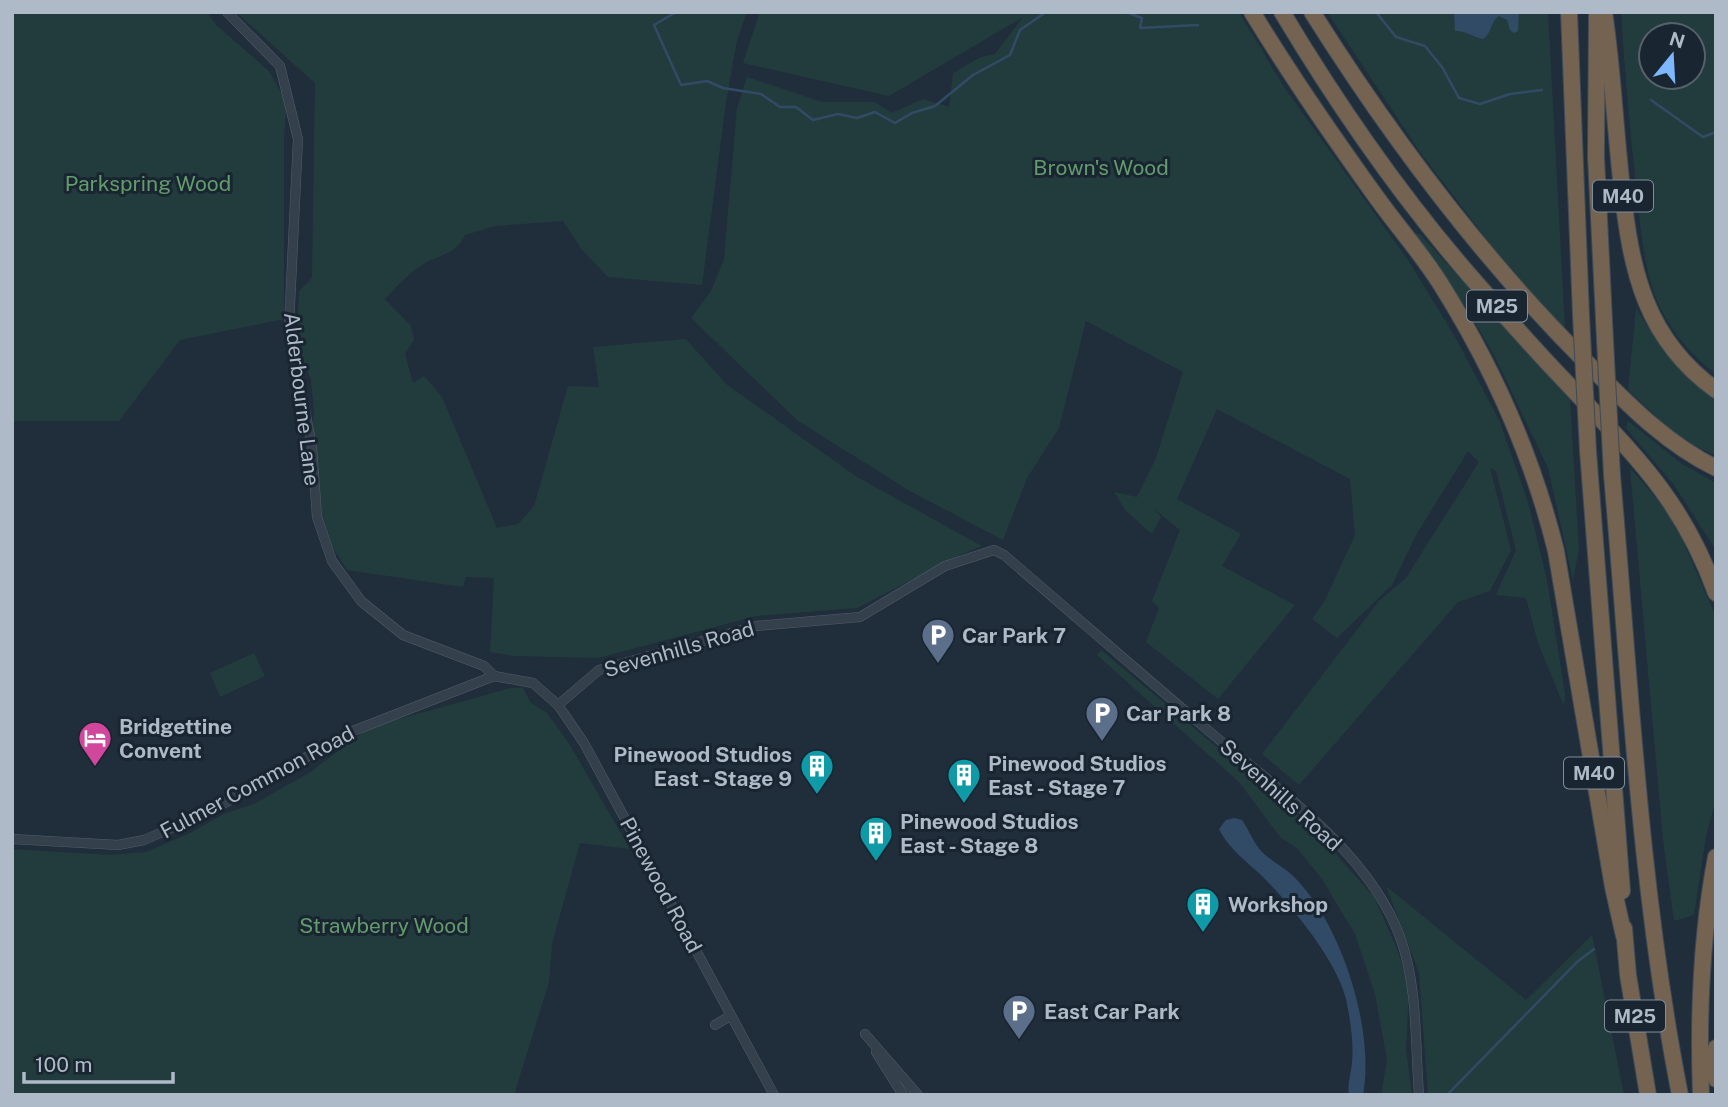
<svg xmlns="http://www.w3.org/2000/svg" width="1728" height="1107" viewBox="0 0 1728 1107" font-family="'Public Sans',sans-serif">
<rect width="100%" height="100%" fill="#202e3c"/>
<!-- green -->
<g fill="#223c3d" fill-rule="evenodd">
<polygon points="18,12 207,12 216,25 269,71 287,103 284,138 284,319 180,340 119,421 12,421 12,17"/>
<path d="M 236,12 L 747,12 L 737,40 L 726,102 L 702,285 L 608,277 L 582,250 L 563,221 L 495,226 L 465,235 C 457,254 438,255 422,265 C 407,275 396,287 385,299 L 411,326 L 414,340 L 405,354 L 413,383 L 424,376 L 442,397 L 497,528 L 518,524 L 534,506 L 568,386 L 599,387 L 593,347 L 686,339 L 726,384 L 857,477 L 982,546 L 962,554 L 857,608 L 756,616 L 598,658 L 515,656 L 490,652 L 494,578 L 466,577 L 463,587 L 347,570 L 324,533 L 312,434 L 314,410 L 311,380 L 296,344 L 299,291 L 312,278 L 315,83 Z"/>
<polygon points="760,12 1239,12 1284,87 1408,260 1454,335 1499,420 1528,502 1547,580 1565,694 1564,706 1538,643 1526,598 1496,595 1516,550 1496,471 1490,468 1511,550 1490,591 1458,602 1299,785 1262,754 1379,601 1406,578 1479,462 1468,451 1416,535 1392,585 1337,638 1312,619 1325,600 1355,535 1350,479 1217,409 1177,499 1241,534 1222,566 1295,605 1218,699 1146,642 1159,608 1152,601 1180,530 1153,508 1161,517 1152,534 1125,510 1114,492 1137,497 1156,458 1183,372 1086,321 1059,428 1027,478 1003,540 910,491 798,421 691,318 711,291 724,259 737,108 747,77 822,102 874,102 892,113 923,99 949,107 953,73 981,57 995,54 1023,17 889,96 743,63"/>
<polygon points="1327,12 1548,12 1565,330 1494,249 1420,152"/>
<path d="M 1621,12 L 1716,12 L 1716,374 C 1693,356 1673,335 1661,309 C 1644,274 1641,232 1637,194 C 1630,133 1625,73 1621,12 ZM 1651,35 L 1693,35 L 1693,77 L 1651,77 Z"/>
<polygon points="1412,232 1421,235 1570,400 1579,549 1573,580 1548,468 1494,355 1466,307"/>
<polygon points="1636,308 1665,354 1691,380 1716,399 1716,456 1678,437 1628,390"/>
<polygon points="1628,421 1682,464 1716,483 1716,550 1674,485 1626,428"/>
<polygon points="1630,468 1664,507 1680,534 1716,617 1716,799 1706,836 1694,915 1674,921 1663,840"/>
<polygon points="1101,650 1312,827 1374,897 1397,949 1409,986 1406,1050 1412,1095 1381,1095 1387,1060 1375,994 1355,934 1322,879 1297,848 1280,837 1239,782 1097,655"/>
<polygon points="254,653 265,676 220,697 210,673"/>
<polygon points="511,688 523,688 530,702 547,713 568,742 630,849 580,843 552,944 549,982 514,1095 12,1095 12,849 110,855 146,852 190,833 224,814 254,804 309,773 370,727"/>
<polygon points="1386,886 1526,1000 1592,935 1624,1095 1428,1095 1419,973"/>
</g>
<!-- water -->
<g fill="#314b66">
<path d="M 1454,12 L 1519,12 L 1518,31 L 1514,33 L 1510,30 L 1507,20 L 1499,16 C 1490,21 1492,34 1483,39 C 1473,37 1464,30 1455,31 Z"/>
<path d="M 1234,818 L 1242,820 C 1249,830 1254,844 1262,852 C 1272,862 1286,868 1296,879 C 1342,926 1375,1030 1363,1095 L 1349,1095 C 1347,1084 1351,1074 1352,1063 C 1354,1043 1350,1018 1346,999 C 1336,959 1291,905 1262,876 C 1246,861 1229,849 1219,829 L 1226,820 Z"/>
</g>
<g fill="none" stroke-linecap="round" stroke-linejoin="round">
<!-- stream -->
<g stroke="#314b66" stroke-width="2.5">
<polyline points="676,12 654,25 681,85 707,81 723,88 761,94 780,107 796,107 813,120 838,114 857,118 875,112 895,123 912,113 935,106 973,75 1010,55 1020,30 1046,12"/>
<polyline points="1126,12 1142,18 1140,28 1198,25"/>
<polyline points="1376,12 1396,37 1425,46 1442,67 1459,98 1480,104 1510,94 1542,90"/>
<polyline points="1651,100 1703,137 1716,132"/>
<polyline points="1447,1095 1577,962 1594,949"/>
</g>
<defs>
<g id="minor">
<polyline points="227,12 280,66 298,139 289,326 312,447 317,517 332,561 361,601 403,635 484,666 494,676"/>
<path d="M 558,705 L 599,670 L 756,626 L 860,617 L 945,566 L 994,550 L 1004,555 C 1073,614 1141,674 1210,732 C 1277,789 1369,852 1400,937 C 1418,986 1415,1043 1419,1095"/>
<polyline points="12,839 118,845 144,840 207,813 353,731 494,676 533,683 558,705 584,743 774,1095"/>
<polyline points="715,1025 730,1016"/>
<polyline points="865,1034 918,1095"/>
<polyline points="876,1052 903,1095"/>
</g>
<g id="motorway">
<path d="M 1252,12 C 1291,76 1333,137 1377,198 C 1397,226 1421,253 1440,283 C 1493,367 1532,454 1556,551 L 1613,887 L 1624,936"/>
<path d="M 1282,12 C 1337,104 1400,195 1470,276 C 1501,311 1531,346 1563,379 C 1631,452 1681,496 1716,593"/>
<path d="M 1312,12 C 1392,139 1482,259 1588,364 C 1627,403 1666,444 1716,468"/>
<polyline points="1569,12 1581,315"/>
<polyline points="1597,12 1596,157 1605,340"/>
<path d="M 1604,12 C 1613,70 1615,130 1622,188 C 1631,270 1645,339 1716,390"/>
<polyline points="1588,451 1622,891"/>
<path d="M 1612,475 C 1630,682 1640,891 1680,1095"/>
<polyline points="1624,928 1628,975 1648,1095"/>
<polyline points="1716,1048 1716,1079"/>
<path d="M 1701,1095 C 1698,1015 1701,936 1716,857"/>
</g>
</defs>
<!-- minor casing -->
<use href="#minor" stroke="#525d6a" stroke-width="10"/>
<!-- motorway casing -->
<use href="#motorway" stroke="#3f4a57" stroke-width="18"/>
<!-- minor -->
<use href="#minor" stroke="#34404c" stroke-width="9"/>
<!-- motorway -->
<use href="#motorway" stroke="#736350" stroke-width="16"/>
<defs>
<g id="motorway-bridge">
<polyline points="1581,315 1588,451"/>
<polyline points="1605,340 1612,475"/>
</g>
</defs>
<!-- motorway-bridge casing -->
<use href="#motorway-bridge" stroke="#3f4a57" stroke-width="18" stroke-linecap="butt"/>
<!-- motorway-bridge -->
<use href="#motorway-bridge" stroke="#736350" stroke-width="16"/>
</g>
<!-- icons -->
<defs>
<symbol id="parking-pin" viewBox="-11 -11 22 30"><path d="M0 17L-7.5 6A9.5 9.5 0 1 1 7.5 6Z" fill="#5c6f8a" stroke="#192531"/><path d="M-3.5-5.5H1a3.5 3.5 0 0 1 0 7H-1V5.5H-3.5ZM-1-3.4V-.6H.8a1.4 1.4 0 0 0 0-2.8Z" fill="#fff"/></symbol>
<symbol id="hotel-pin" viewBox="-11 -11 22 30"><path d="M0 17L-7.5 6A9.5 9.5 0 1 1 7.5 6Z" fill="#d1479c" stroke="#192531"/><path d="M-6-4.5h1.5V1H6V5H4.5V3h-9V5H-6ZM-4 0a1.8 1.8 0 1 1 3.6 0ZM.5 0V-2.5h3Q6-2.5 6 0Z" fill="#fff"/></symbol>
<symbol id="building-pin" viewBox="-11 -11 22 30"><path d="M0 17L-7.5 6A9.5 9.5 0 1 1 7.5 6Z" fill="#0f9aa8" stroke="#192531"/><path d="M-4-6H4V6H1V3H-1V6H-4ZM-2.5-4.3h1.7v1.8h-1.7ZM.8-4.3h1.7v1.8H.8ZM-2.5-1h1.7V.8h-1.7ZM.8-1h1.7V.8H.8Z" fill="#fff"/></symbol>
</defs>
<g fill-rule="evenodd">
<use href="#parking-pin" x="919" y="616" width="38" height="52"/>
<use href="#parking-pin" x="1083" y="694" width="38" height="52"/>
<use href="#hotel-pin" x="76" y="719" width="38" height="52"/>
<use href="#building-pin" x="798" y="747" width="38" height="52"/>
<use href="#building-pin" x="945" y="756" width="38" height="52"/>
<use href="#building-pin" x="857" y="814" width="38" height="52"/>
<use href="#building-pin" x="1184" y="885" width="38" height="52"/>
<use href="#parking-pin" x="1000" y="992" width="38" height="52"/>
</g>
<g text-anchor="middle" dominant-baseline="central" stroke-width="6" stroke-linejoin="round" paint-order="stroke">
<!-- shield labels -->
<g fill="#192531" stroke="#828d9b" stroke-width="2">
<rect x="1593" y="180.5" width="60" height="31" rx="5"/>
<rect x="1467" y="290.5" width="60" height="31" rx="5"/>
<rect x="1564" y="757.5" width="60" height="31" rx="5"/>
<rect x="1605" y="1000.5" width="60" height="31" rx="5"/>
</g>
<g font-size="19" font-weight="bold" fill="#afbac8">
<text x="1623" y="196">M40</text>
<text x="1497" y="306">M25</text>
<text x="1594" y="773">M40</text>
<text x="1635" y="1016">M25</text>
</g>
<!-- park labels -->
<g font-size="21" fill="#639c6c" stroke="#192531">
<text x="1101" y="167">Brown's Wood</text>
<text x="148" y="183">Parkspring Wood</text>
<text x="384" y="925">Strawberry Wood</text>
</g>
<!-- street labels -->
<g font-size="21" fill="#afbac8" stroke="#192531">
<text transform="translate(302 399) rotate(83)">Alderbourne Lane</text>
<text transform="translate(679 649) rotate(-16)">Sevenhills Road</text>
<text transform="translate(257 782) rotate(-28)">Fulmer Common Road</text>
<text transform="translate(1281 795) rotate(42)">Sevenhills Road</text>
<text transform="translate(661 885) rotate(62)">Pinewood Road</text>
</g>
<!-- poi labels -->
<g font-size="21" font-weight="bold" fill="#afbac8" stroke="#192531" text-anchor="start">
<text x="962" y="635">Car Park 7</text>
<text x="1126" y="713">Car Park 8</text>
<text x="119" y="726">Bridgettine<tspan x="119" dy="24">Convent</tspan></text>
<text x="792" y="754" text-anchor="end">Pinewood Studios<tspan x="792" dy="24">East - Stage 9</tspan></text>
<text x="988" y="763">Pinewood Studios<tspan x="988" dy="24">East - Stage 7</tspan></text>
<text x="900" y="821">Pinewood Studios<tspan x="900" dy="24">East - Stage 8</tspan></text>
<text x="1228" y="904">Workshop</text>
<text x="1044" y="1011">East Car Park</text>
</g>
</g>
<!-- border -->
<rect width="1728" height="1107" fill="none" stroke="#afbac8" stroke-width="28"/>
<!-- north arrow -->
<g transform="translate(1672 56) rotate(18)"><circle r="33" fill="#192531" stroke="#55616d" stroke-width="2"/>
<path d="M0-5L12 26L0 18L-12 26Z" fill="#7db8ff"/>
<text y="-10" font-size="19" font-weight="bold" text-anchor="middle" fill="#afbac8">N</text>
</g>
<!-- scale -->
<path d="M24 1072v10h149v-10" fill="none" stroke="#afbac8" stroke-width="3.5"/>
<text x="35" y="1072" font-size="21" fill="#afbac8" stroke="#192531" stroke-width="5" paint-order="stroke">100 m</text>
</svg>
